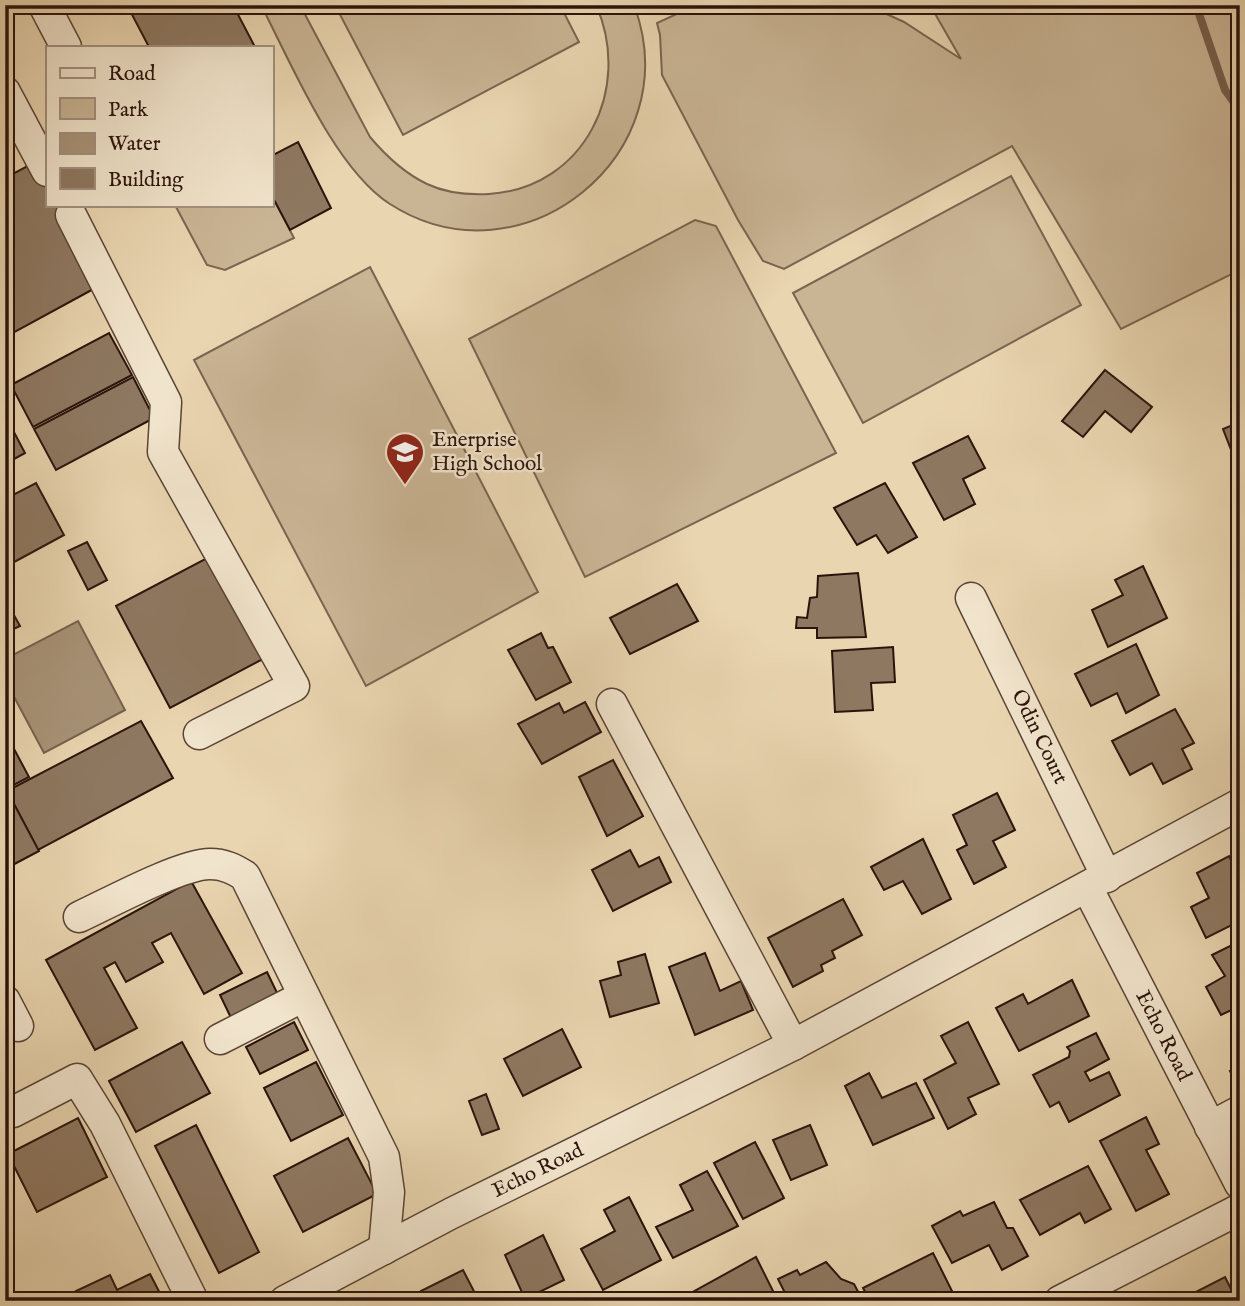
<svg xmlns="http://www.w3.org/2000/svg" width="1245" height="1306" viewBox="0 0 1245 1306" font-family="'IM FELL English',serif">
<rect width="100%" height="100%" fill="#e9d5b0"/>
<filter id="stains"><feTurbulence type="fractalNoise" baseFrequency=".00286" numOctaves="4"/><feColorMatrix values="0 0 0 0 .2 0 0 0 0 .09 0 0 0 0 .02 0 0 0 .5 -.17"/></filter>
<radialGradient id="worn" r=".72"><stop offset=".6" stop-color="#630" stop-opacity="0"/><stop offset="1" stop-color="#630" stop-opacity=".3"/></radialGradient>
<!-- green -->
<g fill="#c9b494" stroke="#7a6450" stroke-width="2">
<path d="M 261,5 L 300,5 L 370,137 C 386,156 404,173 427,184 C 446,193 469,195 489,194 C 585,188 633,88 596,5 L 634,5 C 690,154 522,289 390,204 C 335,169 291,63 261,5 Z"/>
<polygon points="335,5 560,5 579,42 403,135"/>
<polygon points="696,5 867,5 904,22 961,59 930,5 1240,5 1240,270 1121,329 1012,146 784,269 763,261 738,220 662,75 660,35 657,23"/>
<polygon points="1011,176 1081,305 863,423 793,293"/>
<polygon points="271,194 294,238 225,270 207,265 175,205 271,205"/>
<polygon points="695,220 716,226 836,453 585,577 469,339"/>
<polygon points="370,267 538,592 366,686 194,360"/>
</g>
<!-- water -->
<polygon fill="#a89378" stroke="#76604d" stroke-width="2" points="78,621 125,710 44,753 5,680 5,659"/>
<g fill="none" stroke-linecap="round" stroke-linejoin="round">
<!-- stream -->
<polyline stroke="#76604d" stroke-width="8" points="1196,5 1225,90 1240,111"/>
</g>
<!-- building -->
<g fill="#8e7861" stroke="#2b140c" stroke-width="2">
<polygon points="127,5 233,5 255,47 149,47"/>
<polygon points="298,142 331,208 290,230 271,194 271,156"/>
<polygon points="35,162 47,186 47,205 57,205 99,286 11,334 5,323 5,178"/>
<polygon points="109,333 132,375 33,427 11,385"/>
<polygon points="1105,370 1152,407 1131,432 1105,411 1083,437 1062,421"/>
<polygon points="133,377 154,418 56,470 34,429"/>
<polygon points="5,415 25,453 5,464"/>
<polygon points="1240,422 1240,473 1223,429"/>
<polygon points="968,436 985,468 963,479 975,504 944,520 913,463"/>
<polygon points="36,483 64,535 5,567 5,499"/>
<polygon points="885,483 917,537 888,553 876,535 857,545 834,508"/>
<polygon points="87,542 107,580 88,590 68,551"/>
<polygon points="209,557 263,659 170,708 116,606"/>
<polygon points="1143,566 1167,618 1108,647 1092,610 1123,595 1115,580"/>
<polygon points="858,573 866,637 817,638 817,628 796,628 797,617 807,618 810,598 817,597 818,576"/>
<polygon points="677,584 698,621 630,654 610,618"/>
<polygon points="5,599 20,626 5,633"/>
<polygon points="541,633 548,648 553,647 571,682 536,700 508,650"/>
<polygon points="1136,644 1159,695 1126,713 1117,693 1091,706 1075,674"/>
<polygon points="893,647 895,682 871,683 873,710 835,712 832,651"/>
<polygon points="585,702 601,732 542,764 518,724 559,703 564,713"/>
<polygon points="1175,709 1194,743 1182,749 1192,769 1163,784 1152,763 1130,775 1112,741"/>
<polygon points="141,721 173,778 38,850 7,791"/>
<polygon points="5,732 29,777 6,789 5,787"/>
<polygon points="613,760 643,816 607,836 579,777"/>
<polygon points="5,787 39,851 5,869"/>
<polygon points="997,793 1015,830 993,841 1006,867 974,884 957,850 967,845 953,815"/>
<polygon points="923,839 951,899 922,914 903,881 884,890 871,867"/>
<polygon points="630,850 639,867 659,857 671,882 613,911 592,870"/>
<polygon points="1229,856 1240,879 1240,921 1206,938 1191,907 1209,898 1197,873"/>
<polygon points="191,881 242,973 204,994 171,933 152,943 163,962 126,982 115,962 104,968 137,1028 95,1050 46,960"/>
<polygon points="843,899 862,935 832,951 835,958 821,965 823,971 793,987 768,938"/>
<polygon points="1240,941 1240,1006 1221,1015 1206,987 1225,976 1212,955"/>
<polygon points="705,953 720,991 741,981 753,1010 695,1035 669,967"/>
<polygon points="645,954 659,1003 610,1017 600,981 621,975 618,962"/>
<polygon points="267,972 280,999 233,1022 220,995"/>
<polygon points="1072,980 1089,1016 1019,1051 996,1008 1023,994 1028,1004"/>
<polygon points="294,1022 308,1050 260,1074 246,1047"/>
<polygon points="968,1022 999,1084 968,1098 976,1114 948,1129 924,1080 956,1063 941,1036"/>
<polygon points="562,1029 581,1067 523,1096 504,1059"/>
<polygon points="1096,1033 1109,1059 1085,1072 1090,1081 1109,1072 1120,1095 1069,1122 1059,1102 1050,1107 1033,1075 1069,1057 1070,1051 1067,1047"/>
<polygon points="182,1042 210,1093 136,1132 109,1081"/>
<polygon points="316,1062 343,1115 291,1141 264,1088"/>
<polygon points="1240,1066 1240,1091 1230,1071"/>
<polygon points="869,1073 882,1098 916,1083 934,1118 873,1145 845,1086"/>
<polygon points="486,1094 499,1129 482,1135 469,1101"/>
<polygon points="1146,1117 1159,1144 1146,1150 1169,1194 1136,1211 1100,1141"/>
<polygon points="78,1118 107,1177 37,1212 8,1154"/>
<polygon points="196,1125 259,1252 219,1273 155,1146"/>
<polygon points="810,1125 827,1165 791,1180 773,1140"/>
<polygon points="348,1138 377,1194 303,1232 274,1176"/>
<polygon points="755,1142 784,1198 743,1219 714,1163"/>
<polygon points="1088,1166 1111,1209 1085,1223 1080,1213 1040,1235 1020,1200"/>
<polygon points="707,1171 738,1226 673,1258 656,1227 693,1210 680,1185"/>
<polygon points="629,1197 661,1260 603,1290 581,1249 615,1231 604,1210"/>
<polygon points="994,1202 1007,1228 1013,1228 1028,1256 1002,1270 989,1245 952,1263 932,1226 960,1211 963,1216"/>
<polygon points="543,1235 564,1280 525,1299 505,1255"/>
<polygon points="933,1253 954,1295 944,1301 925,1301 923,1298 919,1301 870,1301 863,1288"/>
<polygon points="756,1257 778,1301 695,1301 691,1293"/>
<polygon points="826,1262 841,1279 854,1284 863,1301 828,1301 826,1297 818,1301 789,1301 778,1279 797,1270 800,1275"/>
<polygon points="463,1270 479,1301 426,1301 421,1291"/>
<polygon points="150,1274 164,1301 81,1301 76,1291 110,1275 117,1290"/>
<polygon points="1225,1277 1237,1301 1190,1301 1188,1296"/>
</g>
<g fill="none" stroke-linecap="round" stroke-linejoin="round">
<defs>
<g id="minor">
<polyline points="44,5 66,47"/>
<polyline points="5,92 47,171"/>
<polyline points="71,215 166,402 163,452 294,686 199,734"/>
<polyline points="971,598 1107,877"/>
<polyline points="612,704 793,1045"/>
<polyline points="1087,887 1240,1184"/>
<path d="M 79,917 C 109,903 181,864 210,864 C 224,864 234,869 245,876 L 384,1157 L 389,1192 L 384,1249"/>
<polyline points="5,1001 18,1026"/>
<polyline points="220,1039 304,996"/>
<polyline points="13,1112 77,1079 105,1124 193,1301"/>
<polyline points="1210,1127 1240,1111"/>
<polyline points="285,1301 452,1213 793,1045 1240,804"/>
<polyline points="1060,1301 1240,1209"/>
</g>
</defs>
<!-- minor casing -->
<use href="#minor" stroke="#5a4435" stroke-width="33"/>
<!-- minor -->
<use href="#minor" stroke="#f1e4cc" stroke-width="30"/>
</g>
<!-- icons -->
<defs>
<symbol id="school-pin" viewBox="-11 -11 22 30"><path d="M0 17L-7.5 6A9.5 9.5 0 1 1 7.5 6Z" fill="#8f2418" stroke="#f1e4cc"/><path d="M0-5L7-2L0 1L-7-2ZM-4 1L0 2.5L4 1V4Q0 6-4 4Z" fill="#fff"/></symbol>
</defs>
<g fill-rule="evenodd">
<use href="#school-pin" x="383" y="430" width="44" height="60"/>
</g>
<g text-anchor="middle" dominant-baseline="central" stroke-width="5" stroke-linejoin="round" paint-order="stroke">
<!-- poi labels -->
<g font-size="21" fill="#2b140c" stroke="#f1e4cc" text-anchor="start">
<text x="432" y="440">Enerprise<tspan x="432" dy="24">High School</tspan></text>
</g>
<!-- street labels -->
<g font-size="21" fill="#2b140c" stroke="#f1e4cc">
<text transform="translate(1039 737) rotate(64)">Odin Court</text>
<text transform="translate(1163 1036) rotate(63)">Echo Road</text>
<text transform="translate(538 1171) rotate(-26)">Echo Road</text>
</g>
</g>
<!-- margin -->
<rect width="1245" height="1306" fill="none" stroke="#e9d5b0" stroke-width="28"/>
<rect x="7" y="7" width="1231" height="1292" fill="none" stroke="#2b140c" stroke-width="3.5"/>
<rect x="14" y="14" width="1217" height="1278" fill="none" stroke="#2b140c" stroke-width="2"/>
<!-- legend -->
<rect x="46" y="46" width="228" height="161" fill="#f1e4cc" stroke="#a2917f" stroke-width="2"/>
<rect x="60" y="68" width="35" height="10" fill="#f1e4cc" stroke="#a2917f" stroke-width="2"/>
<text x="108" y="80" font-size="21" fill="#2b140c">Road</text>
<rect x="60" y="98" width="35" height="21" fill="#c9b494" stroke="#a2917f" stroke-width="2"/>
<text x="108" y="116" font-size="21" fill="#2b140c">Park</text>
<rect x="60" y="133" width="35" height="21" fill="#a89378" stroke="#a2917f" stroke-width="2"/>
<text x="108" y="150" font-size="21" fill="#2b140c">Water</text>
<rect x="60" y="168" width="35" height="21" fill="#8e7861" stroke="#a2917f" stroke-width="2"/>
<text x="108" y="186" font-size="21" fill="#2b140c">Building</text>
<rect width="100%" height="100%" filter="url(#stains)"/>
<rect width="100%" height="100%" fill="url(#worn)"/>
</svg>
